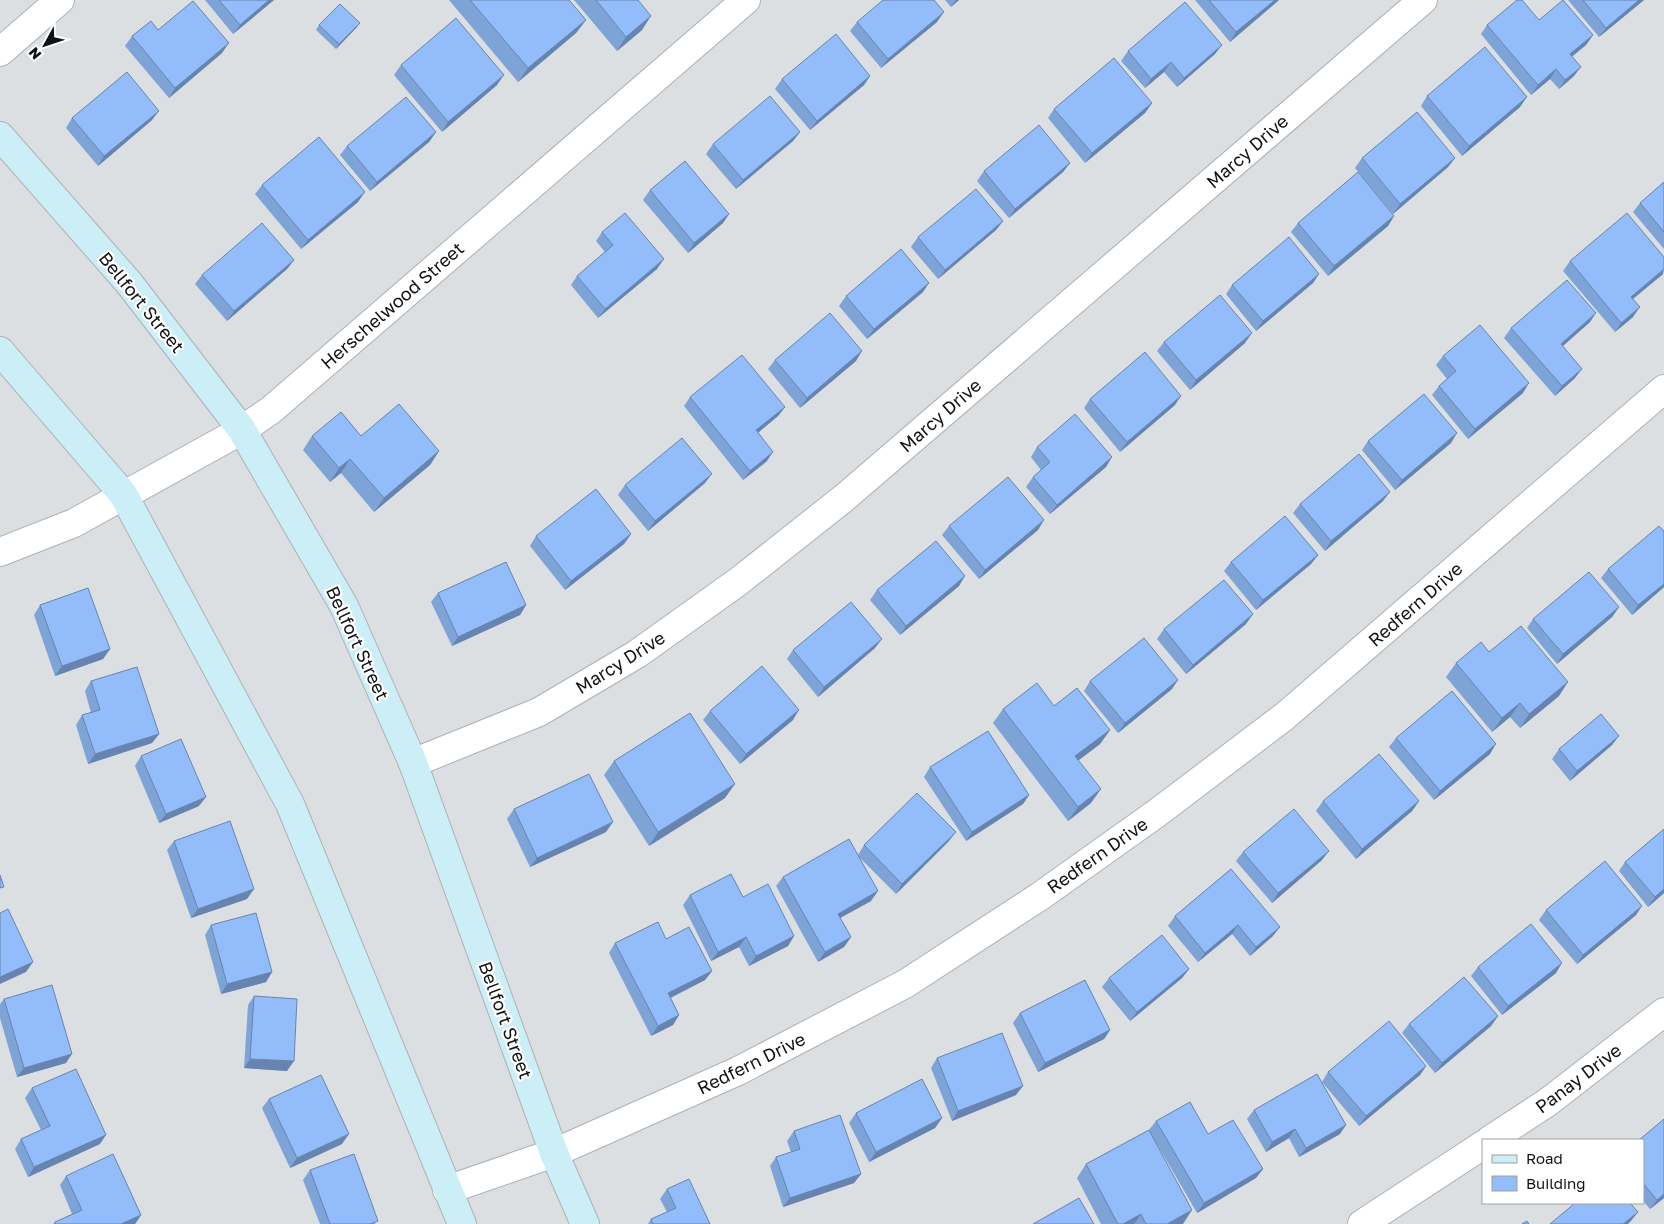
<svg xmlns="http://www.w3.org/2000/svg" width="1664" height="1224" viewBox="0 0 1664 1224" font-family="'Golos Text',sans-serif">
<rect width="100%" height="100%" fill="#dcdfe2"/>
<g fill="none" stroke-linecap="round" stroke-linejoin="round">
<defs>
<g id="minor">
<polyline points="0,52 60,0"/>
<polyline points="0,552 74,523 242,430 271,410 746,0"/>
<polyline points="413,763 539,712 637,654 739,581 844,498 1423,0"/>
<polyline points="1490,1140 1548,1102 1664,1012"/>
<polyline points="447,1190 554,1153 738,1071 905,984 1039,897 1157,813 1285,716 1664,389"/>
<polyline points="1362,1224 1483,1145"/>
</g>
<g id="secondary">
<polyline points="0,136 129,283 242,430 344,606 413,763 554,1153 585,1224"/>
<polyline points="0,351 123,494 290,804 462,1224"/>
</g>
</defs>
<!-- minor casing -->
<use href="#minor" stroke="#adb0b2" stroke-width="30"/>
<!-- secondary casing -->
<use href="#secondary" stroke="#adb0b2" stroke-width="30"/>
<!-- minor -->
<use href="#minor" stroke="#fff" stroke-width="28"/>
<!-- secondary -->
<use href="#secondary" stroke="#cbeef7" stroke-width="28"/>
</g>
<!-- wall -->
<g fill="#7ea3d7">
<polygon points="205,0 274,0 233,34"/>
<polygon points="449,0 569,0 586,20 576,33 518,82"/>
<polygon points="574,0 638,0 642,30 617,51"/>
<polygon points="945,0 959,0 951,7"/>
<polygon points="1195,0 1279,0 1230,42"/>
<polygon points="1568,0 1644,0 1599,37"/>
<polygon points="1539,20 1593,35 1586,45 1572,56 1574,76 1559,89 1550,79 1531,95 1481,34 1487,25"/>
<polygon points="857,22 937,22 881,68 850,31"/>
<polygon points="360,23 356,28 336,49 316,30 319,25"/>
<polygon points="158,30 222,53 169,98 125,46 132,36"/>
<polygon points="1128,51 1215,54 1177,87 1164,72 1145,88 1121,61"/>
<polygon points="401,65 497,85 442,132 394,75"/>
<polygon points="870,76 864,85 810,130 775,89 782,79"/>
<polygon points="1427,96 1520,107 1462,156 1421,106"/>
<polygon points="1152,103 1145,113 1085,163 1048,118 1054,109"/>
<polygon points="72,118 152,120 98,166 66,128"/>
<polygon points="436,132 429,142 370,191 340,155 347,146"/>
<polygon points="800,132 793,141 736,189 706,154 713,144"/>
<polygon points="1362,158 1455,158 1448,167 1393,214 1355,168"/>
<polygon points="1070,163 1063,172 1009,218 977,181 984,171"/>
<polygon points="1664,182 1664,249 1633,212 1640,203"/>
<polygon points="262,185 358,202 301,249 255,194"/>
<polygon points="650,190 729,214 723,223 688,253 643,200"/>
<polygon points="1394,216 1388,226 1328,276 1291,232 1298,223"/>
<polygon points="1003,221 996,230 938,279 911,247 918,237"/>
<polygon points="602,232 657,269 598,318 571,285 577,276 605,252 596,241"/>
<polygon points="294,260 287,269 227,321 195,284 202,275"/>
<polygon points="1570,261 1663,274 1633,299 1633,317 1615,332 1563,271"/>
<polygon points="1319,274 1313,283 1256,331 1226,294 1232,285"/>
<polygon points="923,292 867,339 839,306 846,296"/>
<polygon points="1590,322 1562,346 1575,378 1555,396 1504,338 1511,328"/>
<polygon points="1164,342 1245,343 1190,390 1157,351"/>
<polygon points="1443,356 1523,393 1468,439 1432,395 1439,386 1447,379 1436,365"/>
<polygon points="775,360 856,361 800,408 768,369"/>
<polygon points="690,397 785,407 778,416 758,433 767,461 743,480 684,406"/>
<polygon points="1090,399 1175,405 1120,452 1084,408"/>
<polygon points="312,436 361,436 439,451 430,465 374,512 341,473 330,482 303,450"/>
<polygon points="1368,441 1451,443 1395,490 1362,450"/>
<polygon points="1037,447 1106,467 1050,514 1026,487 1033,477 1041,470 1031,457"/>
<polygon points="705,483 648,531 618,495 625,485"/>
<polygon points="1383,501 1325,551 1293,513 1300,504"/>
<polygon points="949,526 1038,530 979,579 942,535"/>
<polygon points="1664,531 1664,587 1632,615 1601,578 1608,569"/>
<polygon points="631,534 624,544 565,590 530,546 536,536"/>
<polygon points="1318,555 1311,564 1256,610 1224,571 1231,562"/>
<polygon points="959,586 900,635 870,600 877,590"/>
<polygon points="438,593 526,605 520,615 452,646 431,602"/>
<polygon points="40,605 110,649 103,659 55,676 34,615"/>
<polygon points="1619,607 1612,617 1557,664 1527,628 1533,619"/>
<polygon points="1246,624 1186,674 1157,639 1164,629"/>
<polygon points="875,648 818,697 787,659 793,650"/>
<polygon points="1489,652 1559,696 1520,728 1510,717 1492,732 1446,677 1456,663"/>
<polygon points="91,681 159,734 152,743 88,764 76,725 82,715 91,713 85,691"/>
<polygon points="1090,681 1172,689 1118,733 1084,691"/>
<polygon points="1054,706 1110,730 1100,744 1078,760 1091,803 1068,821 993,723 1003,709"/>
<polygon points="710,711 793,720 740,764 703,720"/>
<polygon points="1396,738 1490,754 1434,800 1389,747"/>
<polygon points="1612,745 1570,781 1552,759 1559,749"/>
<polygon points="141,756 199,806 159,823 135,766"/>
<polygon points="614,761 725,798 649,846 604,775"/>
<polygon points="930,767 1029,795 1023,804 966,841 924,777"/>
<polygon points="1323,801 1419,801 1412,811 1356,859 1316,811"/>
<polygon points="514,809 606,832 530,867 507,819"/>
<polygon points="1664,829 1664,893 1648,907 1619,871 1625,862"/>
<polygon points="174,841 247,899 191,918 167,850"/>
<polygon points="949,841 896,894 858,856 871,901 840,918 851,937 844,947 818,962 776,886 783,877 858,855 864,845"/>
<polygon points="1243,852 1322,860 1272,903 1236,861"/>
<polygon points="1231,869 1273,936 1250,956 1232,934 1198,962 1168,926 1175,916"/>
<polygon points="690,895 743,897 794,936 788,946 749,966 739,947 711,961 683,905"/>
<polygon points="1546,910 1636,915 1577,964 1539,920"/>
<polygon points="211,925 272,972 266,982 221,994 205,935"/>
<polygon points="666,939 712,971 705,980 671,998 679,1015 673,1025 651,1036 609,953 615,943"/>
<polygon points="1478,967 1556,973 1502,1015 1471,976"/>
<polygon points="1189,969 1182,978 1130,1021 1102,987 1109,978"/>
<polygon points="254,996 287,1071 244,1068 248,1005"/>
<polygon points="4,999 66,1063 17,1077 0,1018 0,1004"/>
<polygon points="1020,1013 1110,1030 1104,1039 1038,1072 1013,1023"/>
<polygon points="1498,1016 1491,1026 1435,1073 1402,1033 1409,1024"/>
<polygon points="937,1058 1016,1095 952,1121 931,1068"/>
<polygon points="1426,1066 1420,1075 1359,1126 1322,1082 1328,1072"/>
<polygon points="32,1088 100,1144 28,1177 15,1149 21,1139 41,1130 25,1098"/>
<polygon points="269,1099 342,1144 290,1168 262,1108"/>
<polygon points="1254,1110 1340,1134 1299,1157 1289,1138 1266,1152 1247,1119"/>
<polygon points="856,1113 942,1118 935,1128 869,1162 849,1123"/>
<polygon points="1156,1121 1208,1134 1263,1169 1256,1178 1197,1213 1157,1144 1183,1224 1101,1224 1077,1178 1086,1164 1149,1130"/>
<polygon points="794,1131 861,1174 854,1183 783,1207 770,1166 776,1157 791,1152 787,1141"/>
<polygon points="1643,1140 1664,1198 1650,1209 1643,1201"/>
<polygon points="310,1170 376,1224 320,1224 303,1180"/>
<polygon points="66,1176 141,1215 135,1224 53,1224 55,1222 72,1214 60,1185"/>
<polygon points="667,1189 710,1224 648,1224 651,1219 667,1212 660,1199"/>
</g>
<!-- shaded-wall -->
<g fill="#6684af">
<polygon points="269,0 274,0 233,34 240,25"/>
<polygon points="956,0 959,0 951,7"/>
<polygon points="1275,0 1279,0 1230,42 1236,32"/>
<polygon points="1639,0 1644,0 1599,37 1606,28"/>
<polygon points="944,12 937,22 881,68 888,59"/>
<polygon points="651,16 642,30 617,51 626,37"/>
<polygon points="586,20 576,33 518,82 528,68"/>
<polygon points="360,23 356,28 336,49 339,44"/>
<polygon points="1593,35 1586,45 1563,64 1570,54"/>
<polygon points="229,43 222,53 169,98 175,88"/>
<polygon points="1222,45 1215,54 1177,87 1184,78"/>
<polygon points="1171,62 1164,72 1145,88 1151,79"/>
<polygon points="1581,67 1574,76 1559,89 1565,80"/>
<polygon points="1556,69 1550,79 1531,95 1538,85"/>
<polygon points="504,75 497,85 442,132 448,122"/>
<polygon points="870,76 864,85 810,130 817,121"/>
<polygon points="1527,97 1520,107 1462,156 1469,146"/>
<polygon points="1152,103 1145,113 1085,163 1092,153"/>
<polygon points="159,111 152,120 98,166 104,156"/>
<polygon points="436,132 429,142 370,191 377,182"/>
<polygon points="800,132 793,141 736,189 743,180"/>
<polygon points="1455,158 1448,167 1393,214 1400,204"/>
<polygon points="1070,163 1063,172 1009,218 1015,209"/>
<polygon points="365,192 358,202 301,249 308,240"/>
<polygon points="729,214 723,223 688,253 694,243"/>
<polygon points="1394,216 1388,226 1328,276 1334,266"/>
<polygon points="1003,221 996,230 938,279 945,270"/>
<polygon points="664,259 657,269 598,318 605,309"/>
<polygon points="294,260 287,269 227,321 234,311"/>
<polygon points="1664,269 1663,274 1624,306 1631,297"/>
<polygon points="1319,274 1313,283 1256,331 1263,321"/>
<polygon points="929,283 923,292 867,339 874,329"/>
<polygon points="1640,307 1633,317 1615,332 1621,323"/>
<polygon points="1596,313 1590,322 1554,354 1561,344"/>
<polygon points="1252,333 1245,343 1190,390 1196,380"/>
<polygon points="862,351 856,361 800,408 807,398"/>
<polygon points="1582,369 1575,378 1555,396 1562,386"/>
<polygon points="1529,383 1523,393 1468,439 1475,429"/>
<polygon points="1181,396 1175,405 1120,452 1127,442"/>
<polygon points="785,407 778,416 749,440 756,430"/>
<polygon points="1457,433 1451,443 1395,490 1402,480"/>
<polygon points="439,451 430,465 374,512 384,498"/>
<polygon points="773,452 767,461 743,480 750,471"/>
<polygon points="1112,457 1106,467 1050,514 1057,505"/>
<polygon points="350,459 341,473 330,482 339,468"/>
<polygon points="712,474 705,483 648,531 655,521"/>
<polygon points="1390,492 1383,501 1325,551 1331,541"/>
<polygon points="1044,520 1038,530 979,579 985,570"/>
<polygon points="631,534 624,544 565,590 571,581"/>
<polygon points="1318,555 1311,564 1256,610 1263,600"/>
<polygon points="965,576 959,586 900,635 906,626"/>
<polygon points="1664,584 1664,587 1632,615 1638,605"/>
<polygon points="526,605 520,615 452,646 458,637"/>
<polygon points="1619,607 1612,617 1557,664 1563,654"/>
<polygon points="1253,614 1246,624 1186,674 1193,665"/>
<polygon points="882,639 875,648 818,697 824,687"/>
<polygon points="110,649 103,659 55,676 62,666"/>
<polygon points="1178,680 1172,689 1118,733 1125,723"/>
<polygon points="1568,682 1559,696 1520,728 1529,714"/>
<polygon points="1520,703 1510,717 1492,732 1502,718"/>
<polygon points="799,710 793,720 740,764 746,754"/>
<polygon points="1110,730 1100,744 1066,770 1075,756"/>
<polygon points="159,734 152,743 88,764 95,754"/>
<polygon points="1619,736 1612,745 1570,781 1577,771"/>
<polygon points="1496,744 1490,754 1434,800 1440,791"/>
<polygon points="735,784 725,798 649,846 658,832"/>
<polygon points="1101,789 1091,803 1068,821 1078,807"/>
<polygon points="1029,795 1023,804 966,841 972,832"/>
<polygon points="206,797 199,806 159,823 166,814"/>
<polygon points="1419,801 1412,811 1356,859 1362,849"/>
<polygon points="613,822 606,832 530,867 537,858"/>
<polygon points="956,832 949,841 896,894 902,884"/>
<polygon points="1329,851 1322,860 1272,903 1278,893"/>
<polygon points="254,889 247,899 191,918 198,909"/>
<polygon points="1664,889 1664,893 1648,907 1655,897"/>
<polygon points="878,891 871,901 831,923 838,914"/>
<polygon points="1642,906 1636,915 1577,964 1583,955"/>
<polygon points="1238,925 1232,934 1198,962 1205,953"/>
<polygon points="1280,927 1273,936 1250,956 1256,947"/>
<polygon points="794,936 788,946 749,966 756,956"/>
<polygon points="746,937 739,947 711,961 718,952"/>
<polygon points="851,937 844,947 818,962 825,952"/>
<polygon points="33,962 26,972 0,984 0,977"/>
<polygon points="1562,963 1556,973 1502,1015 1508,1006"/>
<polygon points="1189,969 1182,978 1130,1021 1137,1012"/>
<polygon points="712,971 705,980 661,1002 668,993"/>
<polygon points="272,972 266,982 221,994 227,984"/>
<polygon points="679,1015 673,1025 651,1036 658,1026"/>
<polygon points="1498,1016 1491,1026 1435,1073 1442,1063"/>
<polygon points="1110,1030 1104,1039 1038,1072 1045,1063"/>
<polygon points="72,1054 66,1063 17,1077 24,1068"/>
<polygon points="250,1059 294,1061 287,1071 244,1068"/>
<polygon points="1426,1066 1420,1075 1359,1126 1366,1116"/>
<polygon points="1023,1086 1016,1095 952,1121 958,1111"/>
<polygon points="942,1118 935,1128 869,1162 876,1152"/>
<polygon points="1346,1125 1340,1134 1299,1157 1306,1148"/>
<polygon points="1295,1129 1289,1138 1266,1152 1272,1142"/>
<polygon points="349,1134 342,1144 290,1168 297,1158"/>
<polygon points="106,1135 100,1144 28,1177 34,1167"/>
<polygon points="1263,1169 1256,1178 1197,1213 1204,1203"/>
<polygon points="861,1174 854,1183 783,1207 790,1198"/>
<polygon points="1664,1194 1664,1198 1650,1209 1657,1200"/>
<polygon points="1192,1210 1183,1224 1167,1224"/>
<polygon points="1638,1212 1631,1221 1628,1224 1623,1224"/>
<polygon points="1141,1214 1134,1224 1123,1224"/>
<polygon points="141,1215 135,1224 121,1224"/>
</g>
<!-- building -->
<g fill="#92bdfa" stroke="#6684af">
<polygon points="219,0 269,0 240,25"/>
<polygon points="470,0 569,0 586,20 528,68"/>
<polygon points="596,0 638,0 651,16 626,37"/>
<polygon points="883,0 934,0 944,12 888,59 857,22"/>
<polygon points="1209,0 1275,0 1236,32"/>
<polygon points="1517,0 1522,0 1539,20 1563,0 1593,35 1570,54 1581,67 1565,80 1556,69 1538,85 1487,25"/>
<polygon points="1583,0 1639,0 1606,28"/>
<polygon points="193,1 229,43 175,88 132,36 151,21 158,30"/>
<polygon points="1185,2 1222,45 1184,78 1171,62 1151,79 1128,51"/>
<polygon points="340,4 360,23 339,44 319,25"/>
<polygon points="456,18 504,75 448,122 401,65"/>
<polygon points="836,34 870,76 817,121 782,79"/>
<polygon points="1485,47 1527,97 1469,146 1427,96"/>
<polygon points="1114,58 1152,103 1092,153 1054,109"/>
<polygon points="127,72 159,111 104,156 72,118"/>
<polygon points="770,96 800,132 743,180 713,144"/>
<polygon points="406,97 436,132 377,182 347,146"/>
<polygon points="1417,112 1455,158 1400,204 1362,158"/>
<polygon points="1039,125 1070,163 1015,209 984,171"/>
<polygon points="319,137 365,192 308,240 262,185"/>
<polygon points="685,161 729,214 694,243 650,190"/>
<polygon points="1358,172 1394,216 1334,266 1298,223"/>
<polygon points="1664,182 1664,232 1640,203"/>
<polygon points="976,189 1003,221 945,270 918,237"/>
<polygon points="625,213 664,259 605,309 577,276 613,245 602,232"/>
<polygon points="1627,213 1664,257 1664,269 1631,297 1640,307 1621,323 1570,261"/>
<polygon points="262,223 294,260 234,311 202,275"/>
<polygon points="1289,237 1319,274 1263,321 1232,285"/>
<polygon points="901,249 929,283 874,329 846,296"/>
<polygon points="1567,280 1596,313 1561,344 1582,369 1562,386 1511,328"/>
<polygon points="1220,295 1252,333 1196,380 1164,342"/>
<polygon points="830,313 862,351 807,398 775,360"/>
<polygon points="1480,325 1529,383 1475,429 1439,386 1456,371 1443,356"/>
<polygon points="1145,352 1181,396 1127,442 1090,399"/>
<polygon points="742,355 785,407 756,430 773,452 750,471 690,397"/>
<polygon points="1424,394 1457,433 1402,480 1368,441"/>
<polygon points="399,404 439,451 384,498 350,459 339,468 312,436 341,412 361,436"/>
<polygon points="1075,414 1112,457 1057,505 1033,477 1050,462 1037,447"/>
<polygon points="682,438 712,474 655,521 625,485"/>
<polygon points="1359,454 1390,492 1331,541 1300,504"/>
<polygon points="1008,477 1044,520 985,570 949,526"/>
<polygon points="596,489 631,534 571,581 536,536"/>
<polygon points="1285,516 1318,555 1263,600 1231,562"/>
<polygon points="1659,526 1664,531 1664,584 1638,605 1608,569"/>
<polygon points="936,541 965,576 906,626 877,590"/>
<polygon points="506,562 526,605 458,637 438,593"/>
<polygon points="1589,572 1619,607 1563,654 1533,619"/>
<polygon points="1224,580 1253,614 1193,665 1164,629"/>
<polygon points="88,588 110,649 62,666 40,605"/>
<polygon points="851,602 882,639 824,687 793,650"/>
<polygon points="1521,626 1568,682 1529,714 1520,703 1502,718 1456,663 1481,642 1489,652"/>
<polygon points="1144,638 1178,680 1125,723 1090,681"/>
<polygon points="762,666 799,710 746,754 710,711"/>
<polygon points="137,667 159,734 95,754 82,715 100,710 91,681"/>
<polygon points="1037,683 1054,706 1077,688 1110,730 1075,756 1101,789 1078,807 1003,709"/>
<polygon points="1452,691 1496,744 1440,791 1396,738"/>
<polygon points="690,713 735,784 658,832 614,761"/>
<polygon points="1601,714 1619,736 1577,771 1559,749"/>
<polygon points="988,731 1029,795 972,832 930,767"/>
<polygon points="181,739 206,797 166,814 141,756"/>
<polygon points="1379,754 1419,801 1362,849 1323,801"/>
<polygon points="589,774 613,822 537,858 514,809"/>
<polygon points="917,793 956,832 902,884 864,845"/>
<polygon points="1294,809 1329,851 1278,893 1243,852"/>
<polygon points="230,821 254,889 198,909 174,841"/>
<polygon points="1664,829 1664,889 1655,897 1625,862"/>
<polygon points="849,839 878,891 838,914 851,937 825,952 783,877"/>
<polygon points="1605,861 1642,906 1583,955 1546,910"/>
<polygon points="1231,869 1280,927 1256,947 1238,925 1205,953 1175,916"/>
<polygon points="731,874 743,897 768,884 794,936 756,956 746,937 718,952 690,895"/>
<polygon points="0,875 4,887 0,888"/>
<polygon points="8,909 33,962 0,977 0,913"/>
<polygon points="256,913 272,972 227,984 211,925"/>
<polygon points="658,922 666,939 689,927 712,971 668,993 679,1015 658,1026 615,943"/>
<polygon points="1531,924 1562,963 1508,1006 1478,967"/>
<polygon points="1162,935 1189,969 1137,1012 1109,978"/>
<polygon points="1464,977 1498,1016 1442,1063 1409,1024"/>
<polygon points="1085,980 1110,1030 1045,1063 1020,1013"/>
<polygon points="52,985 72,1054 24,1068 4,999"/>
<polygon points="254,996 297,999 294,1061 250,1059"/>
<polygon points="1389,1021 1426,1066 1366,1116 1328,1072"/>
<polygon points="1002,1033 1023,1086 958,1111 937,1058"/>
<polygon points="76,1069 106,1135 34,1167 21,1139 50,1126 32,1088"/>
<polygon points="1317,1074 1346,1125 1306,1148 1295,1129 1272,1142 1254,1110"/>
<polygon points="321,1075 349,1134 297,1158 269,1099"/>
<polygon points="922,1079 942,1118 876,1152 856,1113"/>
<polygon points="1190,1102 1208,1134 1233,1120 1263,1169 1204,1203 1156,1121"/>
<polygon points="840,1115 861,1174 790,1198 776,1157 800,1149 794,1131"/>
<polygon points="1664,1119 1664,1194 1657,1200 1643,1183 1643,1140 1639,1140"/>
<polygon points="1149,1130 1192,1210 1167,1224 1146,1224 1141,1214 1123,1224 1118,1224 1086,1164"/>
<polygon points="113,1154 141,1215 121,1224 55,1224 55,1222 82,1210 66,1176"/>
<polygon points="354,1154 378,1221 370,1224 330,1224 310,1170"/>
<polygon points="689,1179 710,1224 653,1224 651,1219 676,1208 667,1189"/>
<polygon points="1079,1198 1094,1224 1033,1224"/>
<polygon points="1575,1203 1630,1203 1638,1212 1623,1224 1550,1224"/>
<polygon points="1527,1221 1529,1224 1522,1224"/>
</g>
<g text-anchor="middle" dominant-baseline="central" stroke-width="4.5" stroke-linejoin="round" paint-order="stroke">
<!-- street labels -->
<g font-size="18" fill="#101112" stroke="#fff">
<text transform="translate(1247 151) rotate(-41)">Marcy Drive</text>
<text transform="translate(142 302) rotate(51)">Bellfort Street</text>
<text transform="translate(392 305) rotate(-41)">Herschelwood Street</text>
<text transform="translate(940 415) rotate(-41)">Marcy Drive</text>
<text transform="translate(1415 604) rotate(-41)">Redfern Drive</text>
<text transform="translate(358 643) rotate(65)">Bellfort Street</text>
<text transform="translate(620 662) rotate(-32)">Marcy Drive</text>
<text transform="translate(1097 855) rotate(-35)">Redfern Drive</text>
<text transform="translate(506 1020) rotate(70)">Bellfort Street</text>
<text transform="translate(751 1063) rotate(-26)">Redfern Drive</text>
<text transform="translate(1578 1078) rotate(-37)">Panay Drive</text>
</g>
</g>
<!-- legend -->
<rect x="1482" y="1139" width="162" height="65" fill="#ffffff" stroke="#9fa0a0"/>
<rect x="1492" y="1155" width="25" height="8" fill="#cbeef7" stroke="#9fa0a0"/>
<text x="1526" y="1164" font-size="15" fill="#101112">Road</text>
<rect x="1492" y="1176" width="25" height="15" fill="#92bdfa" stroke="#9fa0a0"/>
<text x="1526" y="1189" font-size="15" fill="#101112">Building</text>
<!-- north arrow -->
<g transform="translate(45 45) rotate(230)" stroke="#ffffff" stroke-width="4" paint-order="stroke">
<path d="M0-4L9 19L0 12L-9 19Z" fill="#101112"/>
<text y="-8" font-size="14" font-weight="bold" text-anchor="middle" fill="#101112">N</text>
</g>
</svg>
